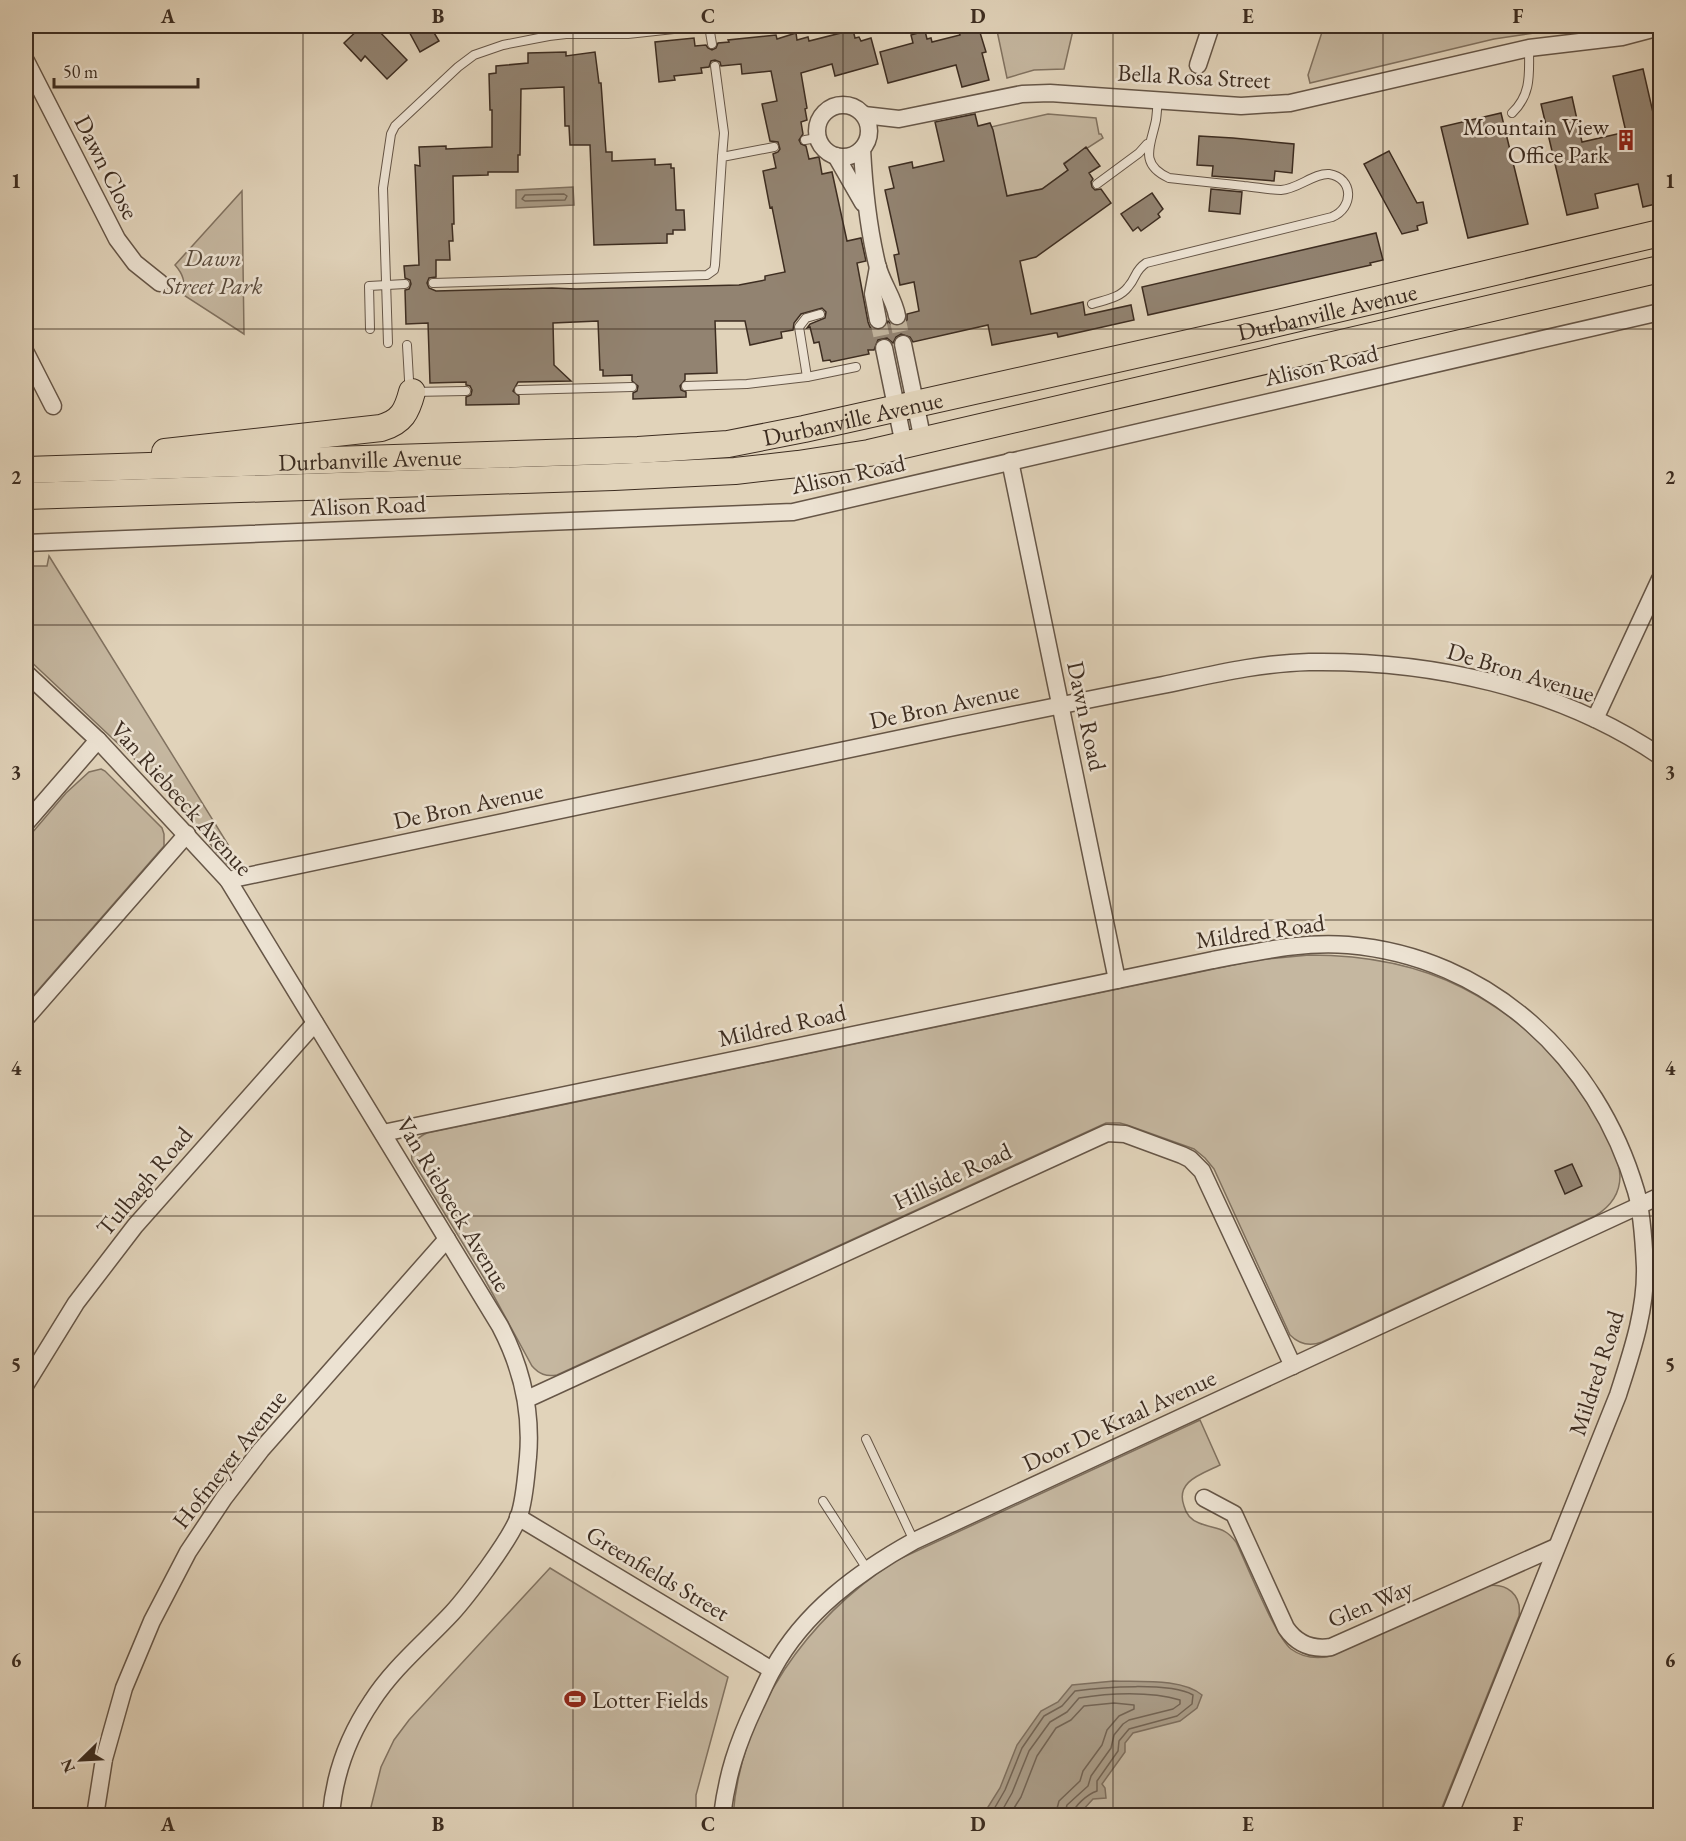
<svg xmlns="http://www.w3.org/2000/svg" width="1686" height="1841" viewBox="0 0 1686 1841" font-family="'EB Garamond',serif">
<rect width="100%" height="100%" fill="#e1d3ba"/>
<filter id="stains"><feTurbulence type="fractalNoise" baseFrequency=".00333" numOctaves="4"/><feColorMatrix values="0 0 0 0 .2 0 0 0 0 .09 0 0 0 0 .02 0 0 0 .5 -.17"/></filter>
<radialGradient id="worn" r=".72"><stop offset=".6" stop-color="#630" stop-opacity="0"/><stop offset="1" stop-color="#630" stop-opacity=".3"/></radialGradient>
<!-- green -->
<g fill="#c5b7a0" stroke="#817260" stroke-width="1.5">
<polygon points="996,26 1074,26 1064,69 1034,70 1007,78"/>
<polygon points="1324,26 1582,26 1494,39 1310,83 1308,75"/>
<polygon points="1048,114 1096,118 1099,134 1101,134 1103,138 1064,163 1068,170 1042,189 1006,196 991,127"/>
<path d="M 242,191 L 244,334 L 182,294 C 186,282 183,274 175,265 Z"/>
<polygon points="49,556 242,867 231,866 223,860 175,800 144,768 26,657 26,566 47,566"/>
<polygon points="101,769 105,771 162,828 164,834 164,846 26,1004 26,840 66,793 89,772"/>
<path d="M 1309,955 C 1363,955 1414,963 1463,988 C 1490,1002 1516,1020 1538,1041 C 1564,1067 1619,1139 1620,1176 C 1620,1194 1610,1207 1595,1216 L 1322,1342 C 1309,1347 1299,1344 1290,1335 L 1214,1169 L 1205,1158 L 1194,1149 L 1127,1125 L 1120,1123 L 1106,1123 L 557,1375 C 546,1377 539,1374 532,1366 L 484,1278 L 412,1160 C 410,1147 415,1138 427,1133 L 1257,960 Z"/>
<path d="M 1200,1420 L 1220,1465 C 1202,1474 1175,1481 1184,1506 C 1186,1514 1191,1520 1199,1523 C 1216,1530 1224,1526 1236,1542 C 1247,1565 1275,1636 1291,1649 C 1303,1658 1317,1659 1331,1656 L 1486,1586 C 1507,1582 1522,1595 1519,1616 L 1439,1815 L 733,1816 C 741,1709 808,1618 895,1561 Z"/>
<polygon points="550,1568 728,1677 696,1795 696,1815 369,1815 381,1767 394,1740 409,1720"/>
</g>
<!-- water -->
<g fill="#a99b86" stroke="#7e6f5e" stroke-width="1.5">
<polygon points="573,187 574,205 516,208 516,190"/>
<path d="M 1114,1681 C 1139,1682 1182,1678 1202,1695 L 1197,1708 L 1180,1721 L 1133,1733 L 1125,1743 L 1125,1752 L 1102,1784 L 1105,1788 L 1106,1798 L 1093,1799 L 1083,1810 L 1074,1815 L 983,1815 L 1000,1788 L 1017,1745 L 1041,1711 L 1058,1702 L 1072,1685 Z"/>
</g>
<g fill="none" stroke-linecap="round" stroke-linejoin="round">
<!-- shore -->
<g stroke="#736454" stroke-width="1.5">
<polygon points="564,194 567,196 565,200 525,201 522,199 525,195"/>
<path d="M 990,1816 L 1005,1790 L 1022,1748 L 1044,1716 L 1062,1706 L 1075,1691 C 1102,1687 1170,1682 1193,1695 L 1192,1704 L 1177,1716 L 1129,1729 L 1119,1741 L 1118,1751 L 1097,1781 L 1097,1791 C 1088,1794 1073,1806 1072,1816"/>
<path d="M 999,1816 L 1012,1793 L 1029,1751 L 1050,1722 L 1067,1712 L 1079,1698 C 1109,1693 1150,1691 1180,1700 L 1180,1704 L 1173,1709 L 1129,1720 L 1123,1724 L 1114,1735 L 1111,1748 L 1091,1776 L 1088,1786 L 1067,1805 L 1064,1816"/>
<polyline points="1009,1816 1021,1797 1037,1756 1056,1728 1071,1720 1084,1706 1114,1703 1134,1705 1134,1709 1119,1716 1107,1730 1102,1745 1083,1771 1080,1781 1059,1801 1055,1816"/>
</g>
</g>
<!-- building -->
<g fill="#928371" stroke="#3d2d21" stroke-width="1.5">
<polygon points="362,26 374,26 407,60 387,79 365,56 361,61 344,43"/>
<polygon points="406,26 430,26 439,41 420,52"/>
<polygon points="958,26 978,26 986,52 982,53 989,80 962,87 956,65 888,83 880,52 913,43 911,35 925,31 927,39 931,38 932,42 960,35"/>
<polygon points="853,30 855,38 859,37 861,41 871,38 878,64 835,76 832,64 801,73 807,108 805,109 807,120 801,122 803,134 799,140 801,144 806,146 809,159 819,157 822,174 832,172 847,241 861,238 866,261 857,263 868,322 870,327 881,330 885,327 888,321 893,326 900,326 907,320 907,314 919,311 914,282 900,285 894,255 899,254 885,190 894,188 889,167 912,162 913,168 944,161 935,122 975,114 978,126 990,123 993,130 1007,196 1042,189 1068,170 1064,164 1086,147 1100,166 1089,173 1093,179 1091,182 1092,187 1095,190 1101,189 1111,203 1036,257 1020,261 1031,314 1083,302 1085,315 1131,305 1134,320 1058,337 1057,333 1055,333 992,345 988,325 913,342 910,337 901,334 896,337 893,343 887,338 878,340 874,350 868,350 869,354 831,362 830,360 823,361 819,342 814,343 810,327 807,328 810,324 825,318 826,312 822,308 801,314 794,323 793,330 781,332 782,338 750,345 745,321 715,321 717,373 685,374 685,380 680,386 681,390 686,392 686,397 633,399 633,393 637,391 638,386 632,381 632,375 603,376 603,370 600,370 598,321 553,323 554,365 571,381 518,382 513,391 519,396 519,404 466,405 466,397 471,395 472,390 470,386 466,385 466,382 430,383 428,323 406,324 405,290 409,289 411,284 410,280 405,278 404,266 419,265 415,165 420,166 419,147 446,146 446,149 492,147 492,110 490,110 489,74 496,73 496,66 528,63 528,53 566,52 566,56 595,52 599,83 601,83 606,152 612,152 612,161 655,159 655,165 671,164 671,168 674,168 676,210 684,210 685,230 673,230 673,234 667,234 667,243 594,245 590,145 570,145 569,126 565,126 564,87 521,89 520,155 518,155 518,172 488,172 488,175 453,176 454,224 452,224 453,241 449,241 450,260 436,260 436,277 429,278 427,283 429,288 436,291 552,288 576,289 739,285 765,280 765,276 785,272 772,207 770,208 763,171 776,168 773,154 778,152 780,149 778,142 770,141 762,104 777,101 771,71 742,74 741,64 721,66 720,62 715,60 711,61 709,67 701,68 702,73 674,76 675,80 659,82 655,42 694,38 695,46 706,45 708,48 712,50 716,48 718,43 729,42 728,40 776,35 777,39 796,33 797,40 808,37 809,41"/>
<polygon points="1643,69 1660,143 1660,203 1643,207 1638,184 1595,194 1598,208 1567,215 1541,104 1572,97 1582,142 1626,132 1613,76"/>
<polygon points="1501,113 1528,224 1468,238 1441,127"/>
<polygon points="1199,136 1233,138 1294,144 1292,173 1275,171 1274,181 1212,176 1213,166 1197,165"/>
<polygon points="1389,151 1417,203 1423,202 1427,223 1417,226 1418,230 1402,234 1364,164"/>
<polygon points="1211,189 1242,192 1240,214 1209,211"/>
<polygon points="1152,193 1163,209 1158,214 1160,217 1141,231 1138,227 1133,231 1121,214"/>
<polygon points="1376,233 1383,260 1370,263 1371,265 1148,315 1142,287"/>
<polygon points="1572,1164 1582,1186 1565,1194 1555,1171"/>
</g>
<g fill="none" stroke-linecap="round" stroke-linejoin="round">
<!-- minor-tunnel -->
<g stroke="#c0b29b" stroke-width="16" stroke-dasharray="16 8" stroke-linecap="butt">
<polyline points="897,316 903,344"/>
<polyline points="878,320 884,348"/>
</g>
<defs>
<g id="service">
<polyline points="709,26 712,44"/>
<polyline points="863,26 876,29 890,26"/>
<polyline points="715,66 724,133 722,157"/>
<path d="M 1512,113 C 1532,94 1529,73 1529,48"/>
<polyline points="805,140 817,138"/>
<polyline points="1097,184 1139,153 1147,144"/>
<polyline points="433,283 707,275 714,270 715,265 722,157 774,147"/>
<path d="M 1092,304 C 1104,300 1120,298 1128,287 C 1137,277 1134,271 1146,263 L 1332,217 C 1354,208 1354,178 1329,174 C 1314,173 1298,189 1281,190 C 1269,190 1256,187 1244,186 C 1219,183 1194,181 1169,178 C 1138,164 1151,145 1156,120 C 1157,113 1157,107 1158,100"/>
<polyline points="370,329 369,286 405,284"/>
<polyline points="388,343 383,188 391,134 395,126 458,67 474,55 503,45 549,36 566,34 628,34 701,26"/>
<polyline points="407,345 409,380 412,392 466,391"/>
<polyline points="807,377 799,327 806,318 820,314"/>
<polyline points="686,386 747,384 807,377 856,367"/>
<polyline points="519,390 632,387"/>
<polyline points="866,1439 914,1541"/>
<polyline points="823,1501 867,1569"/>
</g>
<g id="minor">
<polyline points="26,61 117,239 135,263 160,283"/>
<polyline points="1198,65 1211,26"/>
<circle cx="843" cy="131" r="26"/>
<polyline points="864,115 899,119 1022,94 1050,93 1241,106 1290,103 1529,48 1622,37 1660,27"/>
<path d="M 862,149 C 864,188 868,226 877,264 C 881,282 894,298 897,316"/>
<polyline points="836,156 863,203"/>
<polyline points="878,267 873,294 878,320"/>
<polyline points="903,344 923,441"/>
<polyline points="884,348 904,445"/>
<polyline points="26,353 53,406"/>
<polyline points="1010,461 1117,980"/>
<polyline points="26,543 793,512 1660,312"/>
<path d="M 26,673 L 98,740 L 228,880 L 500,1326 C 522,1368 532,1410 528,1457 C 526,1476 525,1498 519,1516 C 513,1533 496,1556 486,1570 C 475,1585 464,1600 452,1613 C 425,1642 393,1668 372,1701 C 349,1735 334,1775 331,1816"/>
<polyline points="1595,719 1660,579"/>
<polyline points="26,823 98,740"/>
<path d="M 228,880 C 467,830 706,780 945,729 C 1018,714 1090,699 1163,685 C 1211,675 1259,663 1309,662 C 1431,660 1558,687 1660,756"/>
<polyline points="26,1018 187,834"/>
<path d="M 383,1133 L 1213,960 C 1258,952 1302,941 1348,945 C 1489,957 1597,1058 1636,1191 C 1642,1211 1644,1246 1645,1267 C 1646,1312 1631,1354 1618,1395 L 1449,1816"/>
<polyline points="26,1384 76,1303 135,1226 315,1023"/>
<polyline points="527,1399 1107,1133 1125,1134 1182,1155 1190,1159 1202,1171 1293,1366"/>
<path d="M 1204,1498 L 1234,1514 L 1286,1628 C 1297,1644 1312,1650 1331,1647 L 1556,1547"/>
<polyline points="518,1517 772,1670"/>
<polyline points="95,1816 104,1759 124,1688 152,1621 188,1552 224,1498 261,1450 447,1239"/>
<path d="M 722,1816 C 727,1775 737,1744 755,1706 C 761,1694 766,1681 773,1669 C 804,1612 858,1572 914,1541 L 1660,1196"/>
</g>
<g id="primary">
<path d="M 165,452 L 381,428 C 402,422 407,411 412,392"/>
<path id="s1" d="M 26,470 L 638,450 L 728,444 L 804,429 L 1269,325 L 1660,233"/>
<polyline points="26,496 614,477 735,471 798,464 869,453 1660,269"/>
</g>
</defs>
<!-- service casing -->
<use href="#service" stroke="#665647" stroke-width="10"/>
<!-- minor casing -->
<use href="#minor" stroke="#665647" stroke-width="19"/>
<!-- primary casing -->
<use href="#primary" stroke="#3d2d21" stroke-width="28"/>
<!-- service -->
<use href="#service" stroke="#ece2d2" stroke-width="8"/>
<!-- minor -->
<use href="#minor" stroke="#ece2d2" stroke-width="16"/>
<!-- primary -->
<use href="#primary" stroke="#e1d3ba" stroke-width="26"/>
</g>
<!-- grid -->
<path fill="none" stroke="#3d2d21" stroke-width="1.5" stroke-opacity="0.55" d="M 303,26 L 303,1816M 573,26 L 573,1816M 843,26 L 843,1816M 1113,26 L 1113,1816M 1383,26 L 1383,1816M 26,329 L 1660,329M 26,625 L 1660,625M 26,920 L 1660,920M 26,1216 L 1660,1216M 26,1512 L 1660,1512"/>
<!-- icons -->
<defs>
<symbol id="building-bare" viewBox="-9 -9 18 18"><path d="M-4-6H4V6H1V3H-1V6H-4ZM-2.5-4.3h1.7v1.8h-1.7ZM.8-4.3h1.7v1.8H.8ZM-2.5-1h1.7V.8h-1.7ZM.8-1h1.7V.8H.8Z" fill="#8f2418" stroke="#ece2d2" stroke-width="2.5" paint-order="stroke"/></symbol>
<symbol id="stadium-bare" viewBox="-9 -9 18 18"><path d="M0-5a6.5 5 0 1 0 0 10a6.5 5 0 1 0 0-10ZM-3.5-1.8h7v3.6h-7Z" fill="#8f2418" stroke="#ece2d2" stroke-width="2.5" paint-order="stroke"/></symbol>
</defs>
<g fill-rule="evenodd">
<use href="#building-bare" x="1611" y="125" width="30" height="30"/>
<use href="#stadium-bare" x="560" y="1684" width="30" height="30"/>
</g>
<g text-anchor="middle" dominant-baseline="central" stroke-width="5" stroke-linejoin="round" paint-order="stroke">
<!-- street labels -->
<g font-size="24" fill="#3d2d21" stroke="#ece2d2">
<text transform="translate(1194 76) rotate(3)">Bella Rosa Street</text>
<text transform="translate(107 167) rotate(63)">Dawn Close</text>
<text stroke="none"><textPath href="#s1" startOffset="1316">Durbanville Avenue</textPath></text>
<text transform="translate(1321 365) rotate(-13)">Alison Road</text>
<text stroke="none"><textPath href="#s1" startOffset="830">Durbanville Avenue</textPath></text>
<text stroke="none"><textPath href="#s1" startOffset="344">Durbanville Avenue</textPath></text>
<text transform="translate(848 474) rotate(-12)">Alison Road</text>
<text transform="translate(368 505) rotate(-2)">Alison Road</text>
<text transform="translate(1521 672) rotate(17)">De Bron Avenue</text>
<text transform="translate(944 705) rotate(-12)">De Bron Avenue</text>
<text transform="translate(1087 716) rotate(78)">Dawn Road</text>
<text transform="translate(182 798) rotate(48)">Van Riebeeck Avenue</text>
<text transform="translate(468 805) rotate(-12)">De Bron Avenue</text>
<text transform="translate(1260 931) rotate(-8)">Mildred Road</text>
<text transform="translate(782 1025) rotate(-12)">Mildred Road</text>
<text transform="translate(952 1176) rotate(-25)">Hillside Road</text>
<text transform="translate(144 1181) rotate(-50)">Tulbagh Road</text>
<text transform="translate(454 1204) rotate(59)">Van Riebeeck Avenue</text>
<text transform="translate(1596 1373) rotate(-72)">Mildred Road</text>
<text transform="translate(1119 1420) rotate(-25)">Door De Kraal Avenue</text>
<text transform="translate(229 1459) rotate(-52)">Hofmeyer Avenue</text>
<text transform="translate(658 1573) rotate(31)">Greenfields Street</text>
<text transform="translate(1370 1603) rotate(-23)">Glen Way</text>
</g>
<!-- poi labels -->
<g font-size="24" fill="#3d2d21" stroke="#ece2d2" text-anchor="end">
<text x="1609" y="126">Mountain View<tspan x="1609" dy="28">Office Park</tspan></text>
<text x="592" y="1699" text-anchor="start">Lotter Fields</text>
</g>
<!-- park labels -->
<g font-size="24" font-style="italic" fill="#58493a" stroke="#ece2d2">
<text x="213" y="257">Dawn<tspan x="213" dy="28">Street Park</tspan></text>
</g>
</g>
<!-- margin -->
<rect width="1686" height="1841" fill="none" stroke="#e1d3ba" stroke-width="66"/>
<!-- north arrow -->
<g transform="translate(81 1760) rotate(246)" stroke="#ece2d2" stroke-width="4.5" paint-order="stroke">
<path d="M0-4.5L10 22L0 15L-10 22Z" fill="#3d2d21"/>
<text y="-9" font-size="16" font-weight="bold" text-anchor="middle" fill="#3d2d21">N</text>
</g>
<!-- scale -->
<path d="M54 78v9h144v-9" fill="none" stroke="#3d2d21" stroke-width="3"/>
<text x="63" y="78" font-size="18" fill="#3d2d21" stroke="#ece2d2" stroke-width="4.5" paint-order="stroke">50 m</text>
<rect x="33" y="33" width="1620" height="1775" fill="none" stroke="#3d2d21" stroke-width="2"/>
<g font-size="20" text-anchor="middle" font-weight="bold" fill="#3d2d21">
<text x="168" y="23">A</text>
<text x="438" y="23">B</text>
<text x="708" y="23">C</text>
<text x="978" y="23">D</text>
<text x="1248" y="23">E</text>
<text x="1518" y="23">F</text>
<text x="16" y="188">1</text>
<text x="1670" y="188">1</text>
<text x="16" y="484">2</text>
<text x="1670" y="484">2</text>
<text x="16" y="779">3</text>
<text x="1670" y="779">3</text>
<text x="16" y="1075">4</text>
<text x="1670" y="1075">4</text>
<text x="16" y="1371">5</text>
<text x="1670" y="1371">5</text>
<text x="16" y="1667">6</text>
<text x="1670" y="1667">6</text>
<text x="168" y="1831">A</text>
<text x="438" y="1831">B</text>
<text x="708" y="1831">C</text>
<text x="978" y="1831">D</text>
<text x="1248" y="1831">E</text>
<text x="1518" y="1831">F</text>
</g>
<rect width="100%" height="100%" filter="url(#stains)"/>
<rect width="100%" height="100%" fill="url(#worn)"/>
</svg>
